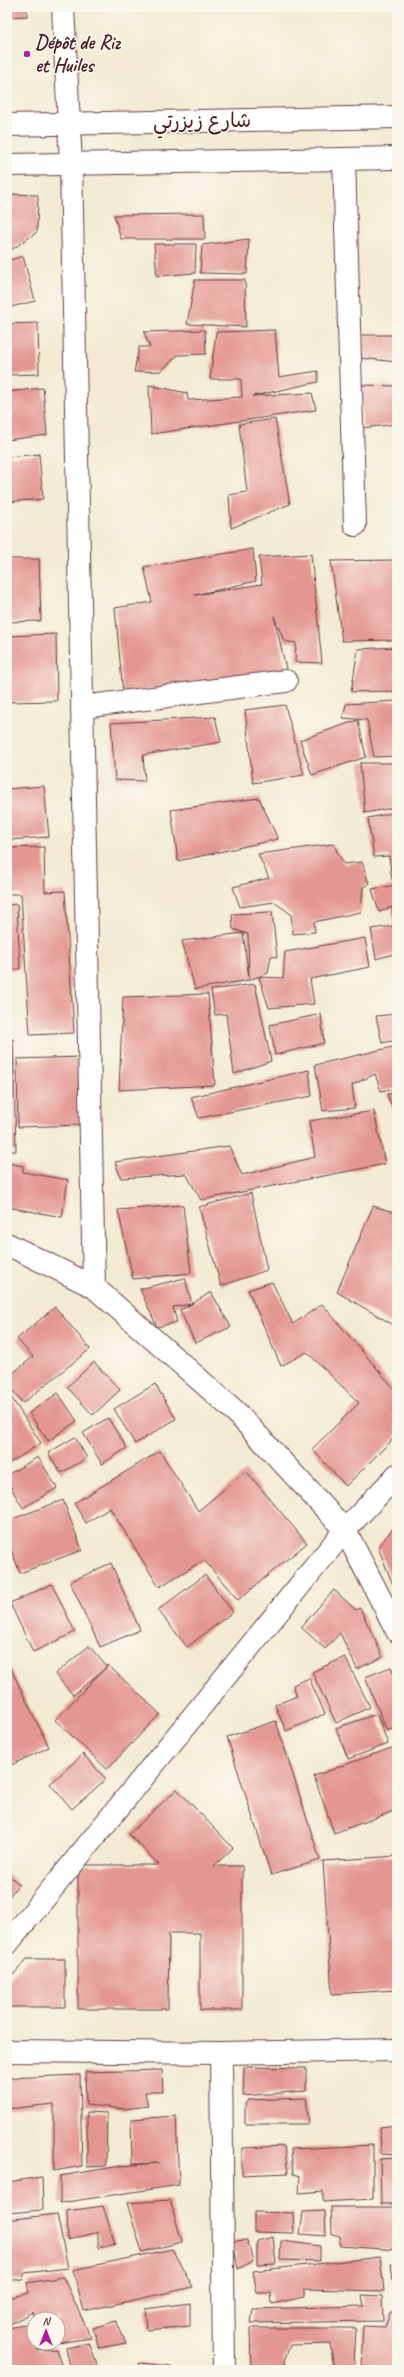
<svg xmlns="http://www.w3.org/2000/svg" width="404" height="2377" viewBox="0 0 404 2377" font-family="Caveat,'Playpen Sans Arabic',sans-serif">
<rect width="100%" height="100%" fill="#fbf7ec"/>
<filter id="ink" filterUnits="userSpaceOnUse"><feTurbulence type="fractalNoise" baseFrequency=".025" numOctaves="2"/><feDisplacementMap in="SourceGraphic" scale="8" xChannelSelector="R" yChannelSelector="G"/><feConvolveMatrix kernelMatrix="1 2 1 2 8 2 1 2 1" color-interpolation-filters="sRGB"/></filter>
<filter id="wash" filterUnits="userSpaceOnUse"><feTurbulence type="fractalNoise" baseFrequency=".012" numOctaves="4" result="noise"/><feDisplacementMap in="SourceGraphic" scale="16" xChannelSelector="R" yChannelSelector="G"/><feGaussianBlur stdDeviation="0.9" result="paint"/><feColorMatrix in="noise" values="0 0 0 0 0 0 0 0 0 0 0 0 0 0 0 0 0 1.4 0 .05"/><feComposite in="paint" operator="in"/></filter>
<g filter="url(#wash)">
<rect width="100%" height="100%" fill="#f3ebd3"/>
<g id="blocks">
<!-- building -->
<g fill="#e49792">
<polygon points="7,7 27,7 27,16 7,17"/>
<polygon points="7,194 38,195 37,232 7,253"/>
<polygon points="204,214 205,239 121,239 114,215"/>
<polygon points="249,239 247,274 200,273 202,245"/>
<polygon points="154,244 196,244 195,273 157,276"/>
<polygon points="23,256 35,301 7,308 7,261"/>
<polygon points="195,280 245,280 246,327 187,324"/>
<polygon points="38,323 39,374 7,375 7,324"/>
<polygon points="205,330 206,354 178,355 161,371 134,372 139,347 150,347 144,332"/>
<polygon points="275,330 279,377 318,371 318,382 253,396 312,393 316,410 151,434 149,385 187,393 188,400 242,397 241,379 210,379 216,332"/>
<polygon points="360,335 397,335 397,362 360,358"/>
<polygon points="362,385 397,386 397,424 362,428"/>
<polygon points="43,388 47,435 7,440 7,392"/>
<polygon points="275,419 290,504 231,528 229,495 247,492 239,424"/>
<polygon points="39,454 43,499 7,502 7,457"/>
<polygon points="394,547 397,547 397,640 342,641 331,561 395,560"/>
<polygon points="253,549 256,581 195,595 262,584 259,557 311,554 322,663 295,662 296,643 284,641 274,616 287,673 123,693 115,608 152,602 144,567"/>
<polygon points="7,559 39,559 41,621 7,622"/>
<polygon points="56,634 57,701 7,702 7,636"/>
<polygon points="397,647 397,691 351,692 358,649"/>
<polygon points="397,701 397,756 374,757 367,720 343,718 346,704"/>
<polygon points="285,705 304,775 253,783 245,710"/>
<polygon points="215,717 221,742 143,755 145,781 115,780 111,723"/>
<polygon points="358,720 366,757 312,775 300,740"/>
<polygon points="360,763 397,763 397,807 365,813"/>
<polygon points="44,786 49,837 7,840 7,789"/>
<polygon points="259,798 278,839 178,861 171,810"/>
<polygon points="397,812 397,879 392,880 389,856 374,857 368,818"/>
<polygon points="333,844 344,864 362,862 369,884 363,887 361,912 314,922 315,932 293,934 291,914 274,902 240,907 233,887 269,878 258,854"/>
<polygon points="44,847 45,892 65,891 74,1033 30,1035 21,894 7,894 7,848"/>
<polygon points="397,885 397,953 376,959 371,929 394,926 392,907 379,912 372,889"/>
<polygon points="17,904 20,969 7,970 7,905"/>
<polygon points="272,912 277,957 271,956 268,973 249,980 195,989 182,941 243,933 249,978 248,934 233,929 232,914"/>
<polygon points="365,938 370,967 310,979 314,1004 269,1008 259,977 283,978 285,952"/>
<polygon points="255,984 271,1061 234,1074 226,1014 215,1015 211,990"/>
<polygon points="208,994 215,1085 119,1090 123,997"/>
<polygon points="321,1014 324,1043 275,1055 270,1025"/>
<polygon points="397,1014 397,1040 382,1043 376,1016"/>
<polygon points="7,1039 13,1039 16,1151 7,1151"/>
<polygon points="397,1046 397,1088 381,1091 375,1074 352,1085 355,1108 323,1111 315,1065"/>
<polygon points="81,1057 83,1125 18,1127 17,1059"/>
<polygon points="309,1070 312,1096 199,1118 191,1097"/>
<polygon points="397,1093 397,1119 387,1094"/>
<polygon points="374,1111 385,1164 201,1200 186,1174 121,1178 115,1162 229,1146 242,1175 315,1157 309,1121"/>
<polygon points="7,1163 23,1166 23,1172 68,1180 62,1217 7,1207"/>
<polygon points="251,1193 267,1270 221,1286 199,1207"/>
<polygon points="183,1205 191,1273 133,1279 118,1210"/>
<polygon points="373,1206 397,1213 397,1327 337,1292"/>
<polygon points="185,1278 192,1304 211,1292 231,1327 195,1343 180,1310 192,1304 173,1307 177,1322 157,1327 140,1289"/>
<polygon points="272,1282 293,1324 322,1304 397,1392 397,1435 346,1486 312,1449 359,1403 307,1352 281,1366 248,1290"/>
<polygon points="55,1307 90,1349 23,1403 7,1384 7,1378 33,1357 17,1339"/>
<polygon points="94,1362 120,1390 93,1415 67,1387"/>
<polygon points="155,1384 176,1419 135,1444 114,1409"/>
<polygon points="7,1391 41,1443 10,1463 7,1459"/>
<polygon points="58,1393 77,1421 48,1441 29,1413"/>
<polygon points="108,1418 127,1448 102,1464 83,1433"/>
<polygon points="75,1437 87,1458 61,1473 48,1453"/>
<polygon points="160,1451 198,1511 246,1471 307,1543 238,1600 204,1560 159,1587 110,1508 86,1523 74,1503"/>
<polygon points="38,1457 57,1488 23,1508 7,1481 7,1475"/>
<polygon points="7,1500 10,1513 7,1514"/>
<polygon points="63,1500 82,1550 20,1573 7,1539 7,1521"/>
<polygon points="397,1523 397,1595 378,1547"/>
<polygon points="111,1563 140,1630 100,1647 70,1582"/>
<polygon points="205,1575 233,1612 187,1647 158,1610"/>
<polygon points="52,1584 75,1632 33,1652 10,1603"/>
<polygon points="334,1590 356,1610 360,1608 383,1657 357,1669 340,1633 325,1649 301,1627"/>
<polygon points="89,1646 107,1667 73,1695 55,1674"/>
<polygon points="345,1657 370,1707 336,1723 312,1672"/>
<polygon points="7,1661 49,1747 7,1767"/>
<polygon points="108,1665 160,1714 107,1769 55,1720"/>
<polygon points="391,1667 397,1683 397,1727 387,1731 365,1677"/>
<polygon points="309,1678 325,1714 286,1731 275,1705 297,1696 293,1685"/>
<polygon points="377,1714 388,1744 348,1759 336,1728"/>
<polygon points="276,1721 320,1860 271,1875 227,1737"/>
<polygon points="397,1746 397,1810 334,1833 314,1776"/>
<polygon points="83,1754 106,1779 72,1809 50,1784"/>
<polygon points="177,1789 233,1848 214,1866 242,1866 242,2010 200,2010 200,1933 169,1933 168,2009 78,2009 78,1865 159,1865 129,1834"/>
<polygon points="397,1856 397,1990 332,1994 323,1861"/>
<polygon points="7,1874 19,1884 7,1899"/>
<polygon points="27,1959 65,1959 65,2007 7,2007 7,1982"/>
<polygon points="244,2067 306,2068 306,2091 243,2096"/>
<polygon points="162,2070 163,2092 145,2092 148,2106 125,2109 86,2105 85,2072"/>
<polygon points="80,2075 82,2166 54,2171 54,2104 7,2109 7,2078"/>
<polygon points="306,2098 309,2124 245,2124 245,2104 248,2100"/>
<polygon points="87,2112 107,2113 106,2166 87,2167"/>
<polygon points="176,2116 179,2185 60,2203 60,2176 121,2166 159,2163 132,2164 131,2119"/>
<polygon points="397,2125 397,2155 381,2154 380,2127"/>
<polygon points="373,2145 373,2199 323,2202 323,2191 299,2193 300,2176 293,2174 291,2149"/>
<polygon points="284,2146 288,2173 242,2175 242,2148"/>
<polygon points="397,2158 397,2204 381,2204 380,2159"/>
<polygon points="42,2177 43,2210 7,2213 7,2182"/>
<polygon points="170,2200 182,2242 142,2252 127,2203"/>
<polygon points="103,2206 115,2244 98,2248 98,2232 68,2240 67,2211"/>
<polygon points="331,2207 397,2207 397,2250 340,2246 340,2236 332,2234"/>
<polygon points="325,2211 326,2236 300,2234 303,2212"/>
<polygon points="254,2212 293,2213 294,2233 254,2232"/>
<polygon points="57,2214 68,2268 25,2273 22,2279 7,2281 7,2220"/>
<polygon points="273,2237 276,2264 257,2265 257,2241"/>
<polygon points="247,2240 253,2261 238,2269 233,2241"/>
<polygon points="281,2241 320,2246 320,2261 280,2260"/>
<polygon points="172,2249 193,2287 84,2311 73,2270"/>
<polygon points="380,2257 384,2291 304,2289 304,2297 272,2304 271,2293 257,2293 253,2271"/>
<polygon points="397,2263 397,2306 396,2306 391,2264"/>
<polygon points="63,2277 91,2338 58,2343 58,2319 34,2319 32,2312 7,2326 7,2298 29,2293 27,2283"/>
<polygon points="362,2295 382,2296 383,2321 251,2323 253,2309 364,2306"/>
<polygon points="190,2303 190,2326 147,2330 145,2309"/>
<polygon points="390,2313 397,2313 397,2370 361,2368 363,2326 385,2327"/>
<polygon points="116,2321 126,2343 99,2348 93,2328"/>
<polygon points="30,2324 38,2350 56,2349 63,2370 9,2370 7,2328"/>
<polygon points="250,2328 356,2328 354,2365 334,2367 330,2344 290,2345 284,2361 285,2370 251,2370"/>
<polygon points="89,2343 99,2370 71,2370 66,2348"/>
<polygon points="139,2363 171,2366 173,2370 140,2370"/>
</g>
</g>
</g>
<g filter="url(#ink)">
<use href="#blocks" fill-opacity="0" stroke="#633e44" stroke-width="1"/>
<g fill="none" stroke-linecap="round" stroke-linejoin="round">
<defs>
<g id="minor">
<polyline points="63,7 71,164 94,1287"/>
<polyline points="344,159 355,525"/>
<polyline points="83,707 286,681"/>
<polyline points="7,1244 94,1287 235,1411 345,1530 397,1631"/>
<polyline points="7,1944 345,1530 397,1475"/>
<polyline points="7,2051 221,2053 397,2050"/>
<polyline points="221,2053 224,2370"/>
</g>
<g id="tertiary">
<polyline points="7,125 397,117"/>
<polyline points="7,165 397,158"/>
</g>
</defs>
<!-- minor casing -->
<use href="#minor" stroke="#633e44" stroke-width="24"/>
<!-- tertiary casing -->
<use href="#tertiary" stroke="#633e44" stroke-width="24"/>
<!-- minor -->
<use href="#minor" stroke="#fff" stroke-width="22"/>
<!-- tertiary -->
<use href="#tertiary" stroke="#fff" stroke-width="22"/>
</g>
</g>
<!-- markers -->
<circle fill="#b5179e" stroke="#fbf7ec" stroke-width="1.5" cx="27" cy="54" r="4"/>
<g text-anchor="middle" dominant-baseline="central" stroke-width="3" stroke-linejoin="round" paint-order="stroke">
<!-- poi labels -->
<g font-size="20" font-weight="bold" fill="#4a1f2b" stroke="#fbf7ec" text-anchor="start">
<text x="35" y="42">Dépôt de Riz<tspan x="35" dy="23">et Huiles</tspan></text>
</g>
<!-- street labels -->
<g font-size="20" fill="#4a1f2b" stroke="#fbf7ec">
<text transform="translate(202 121) rotate(-1)">شارع زيزرتي</text>
</g>
</g>
<!-- margin -->
<rect width="404" height="2377" fill="none" stroke="#fbf7ec" stroke-width="24"/>
<!-- north arrow -->
<g transform="translate(46 2331)"><circle r="19" fill="#fbf7ec" stroke="#b4a19f"/>
<path d="M0-3L7 15L0 10L-7 15Z" fill="#b5179e"/>
<text y="-6" font-size="11" font-weight="bold" text-anchor="middle" fill="#4a1f2b">N</text>
</g>
</svg>
